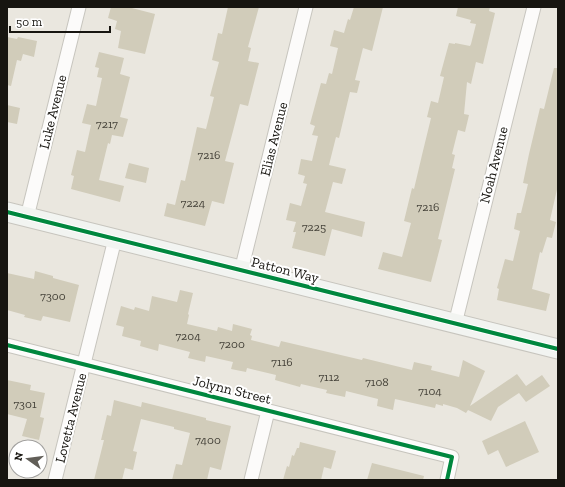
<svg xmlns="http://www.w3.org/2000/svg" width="565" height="487" viewBox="0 0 565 487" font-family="'Zilla Slab',serif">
<rect width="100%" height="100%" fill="#eae7df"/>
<!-- building -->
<g fill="#d1ccba">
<polygon points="111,7 128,7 155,14 145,54 118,48 121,31 115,29 117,21 108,18"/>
<polygon points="228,7 259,7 248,47 251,48 248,61 259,63 248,106 240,104 233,131 225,161 234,163 224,204 212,201 205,226 164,216 167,203 175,205 181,180 185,181 197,127 206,129 214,97 210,96 219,62 212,60 218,33 222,34"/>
<polygon points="354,7 383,7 372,51 363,48 355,80 360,81 357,93 350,92 339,138 336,137 329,165 346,169 342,184 333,182 325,212 365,222 362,237 332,229 325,256 292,248 296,232 293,232 296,222 286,220 290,203 301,206 307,184 303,183 305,176 298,174 301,159 312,161 318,136 312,135 315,126 310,124 321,83 326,84 329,73 332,74 338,48 330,46 334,30 344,33 348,19 350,20"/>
<polygon points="458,7 490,7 489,11 495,13 483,64 476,62 471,84 467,82 464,114 469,115 465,132 458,130 452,154 455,155 452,168 455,169 438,239 442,240 431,282 378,269 383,252 402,257 411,223 404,221 412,188 414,189 422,155 431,118 427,117 431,101 438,103 444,77 440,76 449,43 455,44 455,43 470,46 471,44 476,24 470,23 471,20 456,16"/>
<polygon points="7,37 17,39 18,37 37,41 34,57 23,54 21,61 17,60 11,86 7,85"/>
<polygon points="99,52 124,58 120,74 130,77 120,117 128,119 123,137 112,135 110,144 108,143 99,180 124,186 120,202 71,189 74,176 71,175 77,150 85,152 91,125 82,123 87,104 96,106 102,78 97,77 99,68 95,67"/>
<polygon points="554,68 558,68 558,185 550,220 556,222 552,238 547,237 542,253 540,252 532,289 550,294 546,311 497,300 499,289 497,288 505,259 513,261 520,231 514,229 517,213 521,213 528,184 523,183 529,154 540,108 544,109"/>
<polygon points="7,105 20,108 17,124 7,122"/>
<polygon points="129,163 149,168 146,183 125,178"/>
<polygon points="35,271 53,276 53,278 79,285 70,322 43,316 41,321 24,317 25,315 7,310 7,273 34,279"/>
<polygon points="180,290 193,293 188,314 189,315 187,324 217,331 218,327 232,331 233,324 252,329 250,335 252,336 251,340 279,347 281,341 362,360 363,358 412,370 414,362 432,366 431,370 459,377 463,360 485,371 470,406 517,374 526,386 542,375 550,386 526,402 519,393 498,407 491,421 468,410 466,413 457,408 443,404 443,406 436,404 435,408 395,399 393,410 377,406 378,399 346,391 345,397 326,393 327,390 301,384 300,387 275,380 276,375 247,368 246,372 231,369 233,362 206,356 205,362 188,358 190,352 159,344 158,351 140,346 141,341 122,336 124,327 116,325 121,306 134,310 135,307 149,311 152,296 177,302"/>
<polygon points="7,380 31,385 30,390 45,393 40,417 44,418 39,440 22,436 27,419 7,414"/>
<polygon points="114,400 141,407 142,402 206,418 206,420 231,426 221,470 210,467 207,480 172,480 176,464 182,465 190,433 174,429 174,427 141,419 133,451 137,452 133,470 125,468 122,480 94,480 104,440 101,440 107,415 111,416"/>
<polygon points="525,421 539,452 506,467 498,450 488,455 482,441"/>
<polygon points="300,442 336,451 331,469 324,467 321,480 283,480 287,466 289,467 292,455 294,456 297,448 299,448"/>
<polygon points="372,463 424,476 423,480 367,480"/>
</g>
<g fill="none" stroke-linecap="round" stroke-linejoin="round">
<defs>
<g id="street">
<polyline points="27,217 79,7"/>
<polyline points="241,271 306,7"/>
<polyline points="455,324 534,7"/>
<polyline points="7,345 452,457 447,480"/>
<polyline points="55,480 115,239"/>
<polyline points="251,480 268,411"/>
</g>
<polyline id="secondary" points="7,212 558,349"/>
</defs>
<!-- street casing -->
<use href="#street" stroke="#c7c5be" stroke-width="15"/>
<!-- secondary casing -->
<use href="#secondary" stroke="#c7c5be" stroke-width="21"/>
<!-- street -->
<use href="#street" stroke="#fcfbfa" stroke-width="13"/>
<!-- secondary -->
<use href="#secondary" stroke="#f2f4f1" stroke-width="19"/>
<defs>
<g id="cycleway">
<polyline points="7,212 558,349"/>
<polyline points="7,345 452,457 447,480"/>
</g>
</defs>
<!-- cycleway casing -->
<use href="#cycleway" stroke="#fff" stroke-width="6"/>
<!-- cycleway -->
<use href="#cycleway" stroke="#00873e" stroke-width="4"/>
</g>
<g text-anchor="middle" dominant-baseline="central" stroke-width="4" stroke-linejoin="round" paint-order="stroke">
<!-- number labels -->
<g font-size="12" fill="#46433a">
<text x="107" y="124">7217</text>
<text x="209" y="155">7216</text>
<text x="193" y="203">7224</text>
<text x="428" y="207">7216</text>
<text x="314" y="227">7225</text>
<text x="53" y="296">7300</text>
<text x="188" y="336">7204</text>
<text x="232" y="344">7200</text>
<text x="282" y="362">7116</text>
<text x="329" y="377">7112</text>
<text x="377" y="382">7108</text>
<text x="430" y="391">7104</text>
<text x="25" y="404">7301</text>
<text x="208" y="440">7400</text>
</g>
<!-- street labels -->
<g font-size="14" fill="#171510" stroke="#fff">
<text transform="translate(53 112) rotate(-76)">Luke Avenue</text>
<text transform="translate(274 139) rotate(-76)">Elias Avenue</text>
<text transform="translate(494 165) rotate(-76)">Noah Avenue</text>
<text transform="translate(285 270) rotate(14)">Patton Way</text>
<text transform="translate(232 390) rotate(14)">Jolynn Street</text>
<text transform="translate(71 418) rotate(-76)">Lovetta Avenue</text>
</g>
</g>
<!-- border -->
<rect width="565" height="487" fill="none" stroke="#171510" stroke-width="16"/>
<!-- north arrow -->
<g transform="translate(28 459) rotate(284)"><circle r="19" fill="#ffffff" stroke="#a2a19f"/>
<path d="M0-3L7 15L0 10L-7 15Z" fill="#615e58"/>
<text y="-6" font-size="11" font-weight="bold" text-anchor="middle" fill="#171510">N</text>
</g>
<!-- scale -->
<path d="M10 26v6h100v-6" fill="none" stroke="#171510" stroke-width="2"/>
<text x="16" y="26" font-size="12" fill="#171510" stroke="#ffffff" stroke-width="3" paint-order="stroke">50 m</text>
</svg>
